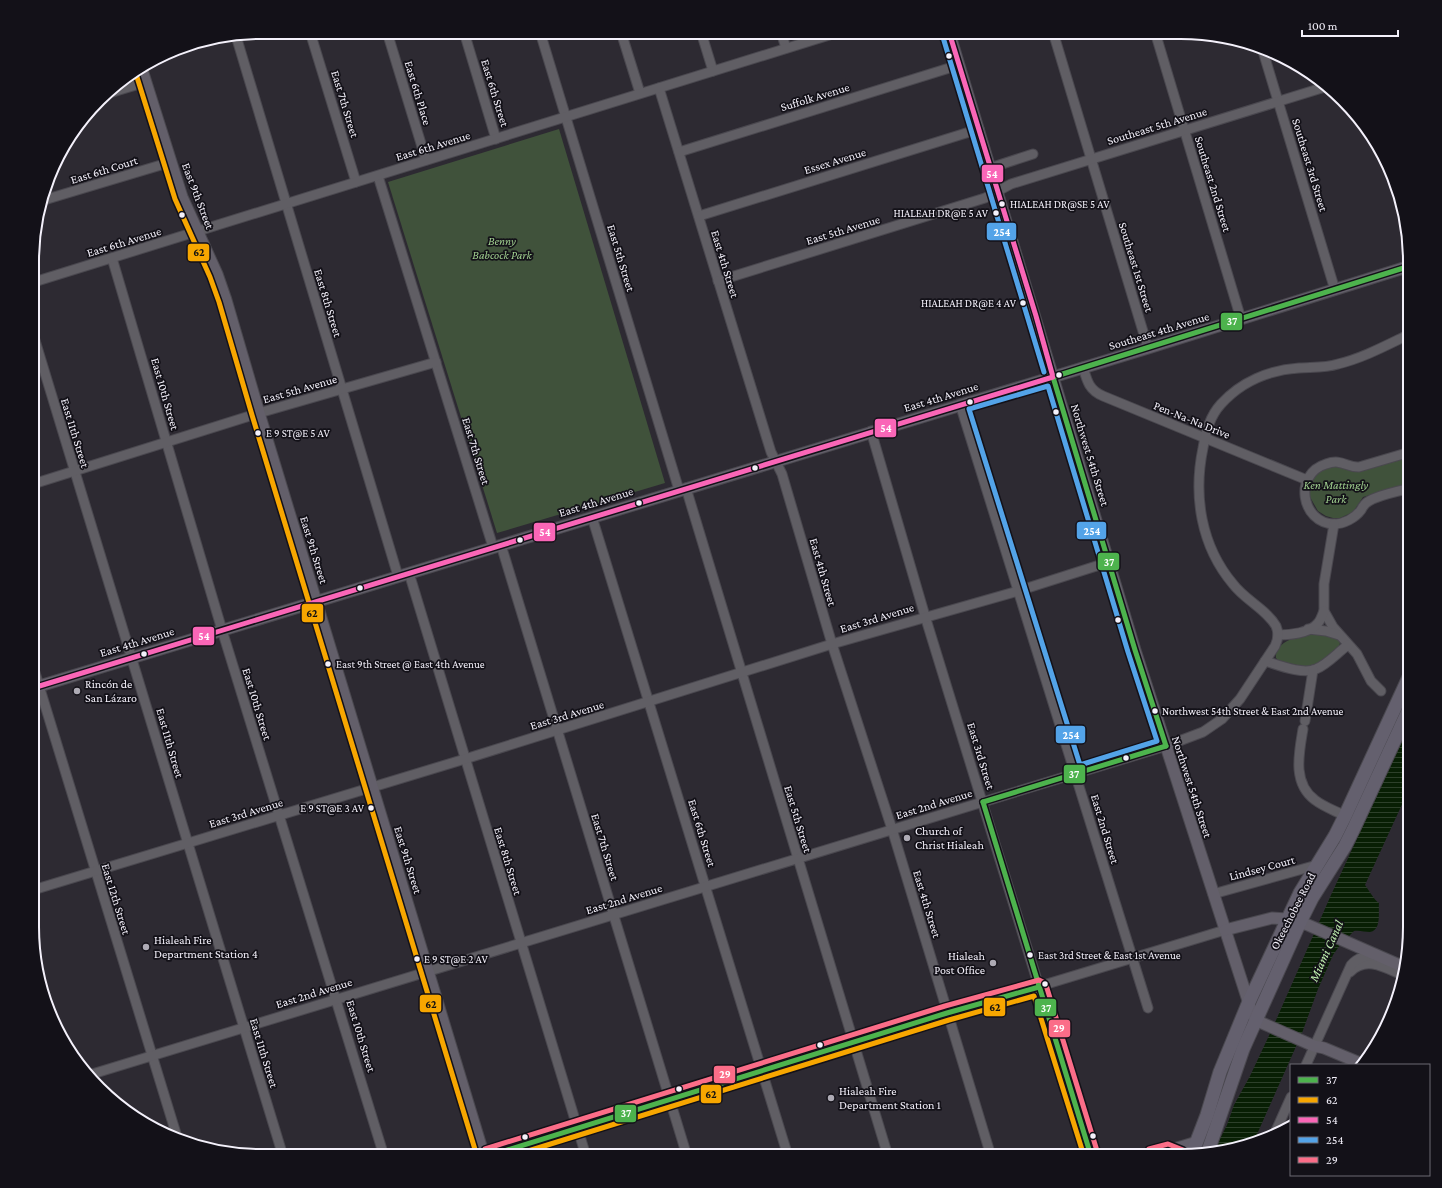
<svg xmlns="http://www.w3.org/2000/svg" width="1442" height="1188" viewBox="0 0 1442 1188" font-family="'Crimson Pro',serif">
<defs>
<pattern id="water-rules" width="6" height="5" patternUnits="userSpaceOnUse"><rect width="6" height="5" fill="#081f04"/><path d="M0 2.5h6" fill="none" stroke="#2d402a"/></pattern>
</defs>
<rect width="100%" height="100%" fill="#2d2a32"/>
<!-- green -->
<g fill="#40523b">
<polygon points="559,129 665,483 497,533 388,182"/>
<polygon points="1410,455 1410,483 1363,497 1353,512 1340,518 1333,518 1326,516 1318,511 1310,497 1310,490 1314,476 1326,467 1341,466 1353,471"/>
<path d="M 1314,632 L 1338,639 L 1340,643 L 1339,646 L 1315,666 L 1306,667 L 1279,661 L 1276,658 C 1274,641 1302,635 1314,632 Z"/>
</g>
<!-- water -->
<path fill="url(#water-rules)" d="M 1410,724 L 1410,787 L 1365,885 C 1368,889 1375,901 1379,903 C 1378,911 1382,930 1370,932 C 1365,932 1359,930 1354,931 L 1340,945 L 1333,955 L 1318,989 L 1302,1033 L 1254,1141 L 1215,1149 L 1227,1125 L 1234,1105 L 1250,1076 L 1273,1027 L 1331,895 Z"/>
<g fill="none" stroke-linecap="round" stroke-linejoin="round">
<defs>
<g id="minor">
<polyline points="310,32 356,182"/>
<polyline points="387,32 426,160"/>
<polyline points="464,32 496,139"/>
<polyline points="540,32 679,490"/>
<polyline points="621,32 640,93"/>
<polyline points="701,32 713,71"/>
<polyline points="781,32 786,48"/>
<polyline points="1053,32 1148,348"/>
<polyline points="1155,32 1241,319"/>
<polyline points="236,36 398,576"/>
<polyline points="1262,48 1335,290"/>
<polyline points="659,88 771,452 782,474 832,644 892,829 991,1156"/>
<polyline points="106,94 146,82"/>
<polyline points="679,152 959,65"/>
<polyline points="990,168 1033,154"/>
<polyline points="378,176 493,547"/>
<polyline points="44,200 171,162"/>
<polyline points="699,216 979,129"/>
<polyline points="112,258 222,630 384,1156"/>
<polyline points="718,281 985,198 1011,184 1325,87"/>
<polyline points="34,282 839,32"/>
<polyline points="34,337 283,1156"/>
<path d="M 1083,367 C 1087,381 1089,390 1103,396 L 1307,480"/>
<polyline points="960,404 1148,1008"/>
<polyline points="871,431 925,616 1091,1156"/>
<polyline points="33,484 259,413 436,362"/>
<polyline points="686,488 888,1156"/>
<path d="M 1410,488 C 1397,492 1381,494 1369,501 C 1365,503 1363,506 1361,510 C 1355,518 1344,524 1334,524 C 1301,523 1293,474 1326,464 C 1342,458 1347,468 1359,467 L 1410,452"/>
<polyline points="592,517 788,1156"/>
<polyline points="1334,524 1324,584 1324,611 1333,627 1357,654 1371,681 1381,691"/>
<polyline points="501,545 687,1156"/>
<polyline points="409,573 586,1156"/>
<polyline points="1308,629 1326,631 1339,635"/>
<path d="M 1278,635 C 1290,635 1310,633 1318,623 C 1321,620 1322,615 1324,611"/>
<path d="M 1265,661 C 1278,665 1303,675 1316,669 C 1328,664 1338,652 1348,645"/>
<polyline points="33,666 178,1140"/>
<polyline points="1305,721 1313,670"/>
<path d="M 1303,729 C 1299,753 1292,783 1315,800 C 1324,807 1336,811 1345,816"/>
<polyline points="33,890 465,759 832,644 1018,591 1109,562"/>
<polyline points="1213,894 1317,865"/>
<path d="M 1350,972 C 1366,956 1384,967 1402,975"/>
<path d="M 1306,1065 L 1351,965 C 1358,957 1366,956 1376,955"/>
<path d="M 89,1075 L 1166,746 L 1203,732 L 1222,719 L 1240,699 L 1275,646 C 1278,640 1279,633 1276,626 C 1266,609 1245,600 1233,584 C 1201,546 1193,496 1203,448 C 1206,431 1210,416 1221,404 C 1241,382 1269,370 1299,368 C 1312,367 1325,368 1338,364 C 1363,358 1387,345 1410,334"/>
<polyline points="1274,1135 1291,1097"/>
<path d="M 487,1156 C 732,1078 979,1005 1225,930"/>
</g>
<g id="major">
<polyline points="949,32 1135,650 1252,1013 1256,1019 1262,1023 1314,1046 1324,1048 1360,1063"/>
<polyline points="142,70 182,197 217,274 226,300 259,413 484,1156"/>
<polyline points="33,688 1148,348 1410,266"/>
<polyline points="1225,930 1272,918 1287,919 1308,925 1404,967"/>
<polyline points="1151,1156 1197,1142"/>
</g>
<g id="highway">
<polyline points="1168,1151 1180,1156"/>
<polyline points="1208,1151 1243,1049 1300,922 1312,898 1345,846 1353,830 1410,707"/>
<polyline points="1192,1154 1207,1115 1220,1072 1248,1004 1300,893 1335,836 1345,816 1410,675"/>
</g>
</defs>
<!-- minor casing -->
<use href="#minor" stroke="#4a484f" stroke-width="11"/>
<!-- major casing -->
<use href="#major" stroke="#4a484f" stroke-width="13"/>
<!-- highway casing -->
<use href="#highway" stroke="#4a484f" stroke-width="15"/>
<!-- minor -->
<use href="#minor" stroke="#605e64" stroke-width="9"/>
<!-- major -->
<use href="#major" stroke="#635f6a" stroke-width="11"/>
<!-- highway -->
<use href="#highway" stroke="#64606e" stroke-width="13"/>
<defs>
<g id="bus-1">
<polyline points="1053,377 1135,650 1166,746"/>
<polyline points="1053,377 1410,266"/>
<polyline points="983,802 1091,1156"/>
<polyline points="983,802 1166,746"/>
<polyline points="488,1156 947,1013 1039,987"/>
</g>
<g id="bus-2">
<polyline points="136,74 175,199 210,277 219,302 252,415 477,1156"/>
<polyline points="512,1156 949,1020 1034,996 1084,1156"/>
</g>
<polyline id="bus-3" points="33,688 1053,377 1036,316 949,32"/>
<g id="bus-4">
<polyline points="942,34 1044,372"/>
<polygon points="1048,386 1128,652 1157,741 1080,765 969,409"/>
</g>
<g id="bus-5">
<polyline points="485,1149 945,1006 1039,980 1043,982 1046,985 1098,1154"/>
<polyline points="1149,1149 1168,1144 1183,1150"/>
</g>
</defs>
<!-- bus-1 casing -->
<use href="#bus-1" stroke="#131118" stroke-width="8"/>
<!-- bus-2 casing -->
<use href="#bus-2" stroke="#131118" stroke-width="8"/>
<!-- bus-3 casing -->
<use href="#bus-3" stroke="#131118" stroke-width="8"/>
<!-- bus-4 casing -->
<use href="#bus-4" stroke="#131118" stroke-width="8"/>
<!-- bus-5 casing -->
<use href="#bus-5" stroke="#131118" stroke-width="8"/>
<!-- bus-1 -->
<use href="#bus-1" stroke="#4db34d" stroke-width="5"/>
<!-- bus-2 -->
<use href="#bus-2" stroke="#f7a600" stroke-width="5"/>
<!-- bus-3 -->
<use href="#bus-3" stroke="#fa66b7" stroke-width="5"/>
<!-- bus-4 -->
<use href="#bus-4" stroke="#53a3e8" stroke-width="5"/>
<!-- bus-5 -->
<use href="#bus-5" stroke="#fb6d88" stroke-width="5"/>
</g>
<!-- markers -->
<g fill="#f4f1fb" stroke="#131118" stroke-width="1.5">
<circle cx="949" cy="56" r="3.5"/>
<circle cx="1002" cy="204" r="3.5"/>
<circle cx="996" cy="213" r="3.5"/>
<circle cx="182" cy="215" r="3.5"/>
<circle cx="1023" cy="303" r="3.5"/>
<circle cx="1059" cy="375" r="3.5"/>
<circle cx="970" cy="402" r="3.5"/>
<circle cx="1056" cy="412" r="3.5"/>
<circle cx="258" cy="433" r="3.5"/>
<circle cx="755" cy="468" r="3.5"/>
<circle cx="639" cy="503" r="3.5"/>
<circle cx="520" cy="540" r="3.5"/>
<circle cx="360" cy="588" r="3.5"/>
<circle cx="1118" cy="620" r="3.5"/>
<circle cx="144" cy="654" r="3.5"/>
<circle cx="328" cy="664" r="3.5"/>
<circle cx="1155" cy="711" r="3.5"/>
<circle cx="1126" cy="758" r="3.5"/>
<circle cx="371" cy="808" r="3.5"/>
<circle cx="1030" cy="955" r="3.5"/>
<circle cx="417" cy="959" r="3.5"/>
<circle cx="1045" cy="984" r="3.5"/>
<circle cx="820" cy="1045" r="3.5"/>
<circle cx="679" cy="1089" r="3.5"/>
<circle cx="1093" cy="1136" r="3.5"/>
<circle cx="525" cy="1137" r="3.5"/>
</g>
<g fill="#aeabb5" stroke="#131118" stroke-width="1.5">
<circle cx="77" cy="691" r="4"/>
<circle cx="907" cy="838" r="4"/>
<circle cx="146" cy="947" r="4"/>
<circle cx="993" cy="963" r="4"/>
<circle cx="831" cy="1098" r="4"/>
</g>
<g text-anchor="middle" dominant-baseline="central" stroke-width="3.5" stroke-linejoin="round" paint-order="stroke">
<!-- bus labels -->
<g font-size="11" fill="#f4f1fb" stroke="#131118" text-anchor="start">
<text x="1010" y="204">HIALEAH DR@SE 5 AV</text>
<text x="988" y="213" text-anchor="end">HIALEAH DR@E 5 AV</text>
<text x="1016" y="303" text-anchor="end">HIALEAH DR@E 4 AV</text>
<text x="266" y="433">E 9 ST@E 5 AV</text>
<text x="336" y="664">East 9th Street @ East 4th Avenue</text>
<text x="1162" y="711">Northwest 54th Street &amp; East 2nd Avenue</text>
<text x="364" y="808" text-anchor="end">E 9 ST@E 3 AV</text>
<text x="1038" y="955">East 3rd Street &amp; East 1st Avenue</text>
<text x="424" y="959">E 9 ST@E 2 AV</text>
</g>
<!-- street labels -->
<g font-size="12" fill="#f4f1fb" stroke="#131118">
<text transform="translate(418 93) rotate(73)">East 6th Place</text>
<text transform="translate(495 93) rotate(73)">East 6th Street</text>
<text transform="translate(815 97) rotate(-17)">Suffolk Avenue</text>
<text transform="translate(345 104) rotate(73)">East 7th Street</text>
<text transform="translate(1157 126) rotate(-17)">Southeast 5th Avenue</text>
<text transform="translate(433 146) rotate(-17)">East 6th Avenue</text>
<text transform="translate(835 161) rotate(-17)">Essex Avenue</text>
<text transform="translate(1310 165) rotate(73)">Southeast 3rd Street</text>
<text transform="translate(104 170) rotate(-17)">East 6th Court</text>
<text transform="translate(1213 184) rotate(73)">Southeast 2nd Street</text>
<text transform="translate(198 196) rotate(69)">East 9th Street</text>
<text transform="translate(843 230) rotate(-17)">East 5th Avenue</text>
<text transform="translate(124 242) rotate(-17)">East 6th Avenue</text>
<text transform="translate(621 258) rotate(73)">East 5th Street</text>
<text transform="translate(725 264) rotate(73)">East 4th Street</text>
<text transform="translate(1136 267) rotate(73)">Southeast 1st Street</text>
<text transform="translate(328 303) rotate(73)">East 8th Street</text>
<text transform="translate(1159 331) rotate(-17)">Southeast 4th Avenue</text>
<text transform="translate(300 389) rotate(-16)">East 5th Avenue</text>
<text transform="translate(165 394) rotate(74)">East 10th Street</text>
<text transform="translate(941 397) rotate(-17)">East 4th Avenue</text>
<text transform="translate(1192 420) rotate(22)">Pen-Na-Na Drive</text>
<text transform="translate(75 433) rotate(73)">East 11th Street</text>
<text transform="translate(476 451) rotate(73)">East 7th Street</text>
<text transform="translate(1090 455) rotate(73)">Northwest 54th Street</text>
<text transform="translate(596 502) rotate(-17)">East 4th Avenue</text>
<text transform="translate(314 550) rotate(73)">East 9th Street</text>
<text transform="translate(823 572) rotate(74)">East 4th Street</text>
<text transform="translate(877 618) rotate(-17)">East 3rd Avenue</text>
<text transform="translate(137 642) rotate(-17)">East 4th Avenue</text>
<text transform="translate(257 704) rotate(73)">East 10th Street</text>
<text transform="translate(567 715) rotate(-17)">East 3rd Avenue</text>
<text transform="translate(170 743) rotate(74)">East 11th Street</text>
<text transform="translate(981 756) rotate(73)">East 3rd Street</text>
<text transform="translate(1192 787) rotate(72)">Northwest 54th Street</text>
<text transform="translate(934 804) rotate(-17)">East 2nd Avenue</text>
<text transform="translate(246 813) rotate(-17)">East 3rd Avenue</text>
<text transform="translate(798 819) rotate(73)">East 5th Street</text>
<text transform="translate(1105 829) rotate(73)">East 2nd Street</text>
<text transform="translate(702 833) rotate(73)">East 6th Street</text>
<text transform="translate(605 847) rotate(73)">East 7th Street</text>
<text transform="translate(408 860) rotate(73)">East 9th Street</text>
<text transform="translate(508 861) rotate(73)">East 8th Street</text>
<text transform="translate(1262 868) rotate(-15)">Lindsey Court</text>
<text transform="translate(116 899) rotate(73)">East 12th Street</text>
<text transform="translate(624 899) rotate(-17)">East 2nd Avenue</text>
<text transform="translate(927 904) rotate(73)">East 4th Street</text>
<text transform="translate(1293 911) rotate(-63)">Okeechobee Road</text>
<text transform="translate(314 993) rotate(-17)">East 2nd Avenue</text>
<text transform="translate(361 1036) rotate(73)">East 10th Street</text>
<text transform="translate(264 1053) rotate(73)">East 11th Street</text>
</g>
<!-- park labels -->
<g font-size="12" font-style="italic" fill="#a0cf8f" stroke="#131118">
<text x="502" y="241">Benny<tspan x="502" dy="14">Babcock Park</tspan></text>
<text x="1336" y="485">Ken Mattingly<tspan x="1336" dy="14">Park</tspan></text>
</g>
<!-- poi labels -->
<g font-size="12" fill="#f4f1fb" stroke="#131118" text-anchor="start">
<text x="85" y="684">Rincón de<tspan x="85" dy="14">San Lázaro</tspan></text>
<text x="915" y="831">Church of<tspan x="915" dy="14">Christ Hialeah</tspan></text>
<text x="154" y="940">Hialeah Fire<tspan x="154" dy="14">Department Station 4</tspan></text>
<text x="985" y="956" text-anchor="end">Hialeah<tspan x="985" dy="14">Post Office</tspan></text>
<text x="839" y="1091">Hialeah Fire<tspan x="839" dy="14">Department Station 1</tspan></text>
</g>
<!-- water labels -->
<g font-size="13" font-style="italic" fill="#c3f4b2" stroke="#131118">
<text transform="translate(1326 951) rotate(-66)">Miami Canal</text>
</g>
</g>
<!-- crop -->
<path d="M0 0H1442V1188H0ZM261 39H1181A222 222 0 0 1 1403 261V927A222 222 0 0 1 1181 1149H261A222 222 0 0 1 39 927V261A222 222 0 0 1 261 39Z" fill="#131118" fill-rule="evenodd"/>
<path fill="none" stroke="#f4f1fb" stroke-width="2" d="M261 39H1181A222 222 0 0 1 1403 261V927A222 222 0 0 1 1181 1149H261A222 222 0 0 1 39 927V261A222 222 0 0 1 261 39Z"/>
<g stroke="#131118" stroke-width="1.5">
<rect x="981" y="164" width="23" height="19" rx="4" fill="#fa66b7"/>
<rect x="986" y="222" width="31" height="19" rx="4" fill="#53a3e8"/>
<rect x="187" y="243" width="23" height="19" rx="4" fill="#f7a600"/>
<rect x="1220" y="312" width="23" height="19" rx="4" fill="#4db34d"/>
<rect x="874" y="418" width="23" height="20" rx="4" fill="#fa66b7"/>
<rect x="1076" y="521" width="31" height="19" rx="4" fill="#53a3e8"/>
<rect x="533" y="522" width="23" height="20" rx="4" fill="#fa66b7"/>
<rect x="1097" y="552" width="23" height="19" rx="4" fill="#4db34d"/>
<rect x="301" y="603" width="23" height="20" rx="4" fill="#f7a600"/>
<rect x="192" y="626" width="23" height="20" rx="4" fill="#fa66b7"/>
<rect x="1055" y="725" width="31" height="19" rx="4" fill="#53a3e8"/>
<rect x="1063" y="764" width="23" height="20" rx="4" fill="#4db34d"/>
<rect x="419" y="994" width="23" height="19" rx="4" fill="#f7a600"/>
<rect x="983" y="997" width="23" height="20" rx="4" fill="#f7a600"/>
<rect x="1034" y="998" width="23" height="19" rx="4" fill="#4db34d"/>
<rect x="1048" y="1019" width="23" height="19" rx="4" fill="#fb6d88"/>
<rect x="713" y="1065" width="23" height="19" rx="4" fill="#fb6d88"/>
<rect x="700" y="1084" width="22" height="20" rx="4" fill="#f7a600"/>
<rect x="614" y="1104" width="23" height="19" rx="4" fill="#4db34d"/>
</g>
<g font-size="11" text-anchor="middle" font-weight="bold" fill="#fff">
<text x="992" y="178">54</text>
<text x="1002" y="236">254</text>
<text x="1232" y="325">37</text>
<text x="886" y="432">54</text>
<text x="1092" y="535">254</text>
<text x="545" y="536">54</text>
<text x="1109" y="566">37</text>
<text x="204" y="640">54</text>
<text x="1071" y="739">254</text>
<text x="1074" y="778">37</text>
<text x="1046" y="1012">37</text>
<text x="1059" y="1032">29</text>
<text x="725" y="1078">29</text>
<text x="626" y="1117">37</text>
</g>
<g font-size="11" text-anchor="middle" font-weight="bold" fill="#111">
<text x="199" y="256">62</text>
<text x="312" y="617">62</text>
<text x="431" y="1008">62</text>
<text x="995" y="1011">62</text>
<text x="711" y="1098">62</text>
</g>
<!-- legend -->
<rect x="1290" y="1064" width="140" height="112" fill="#131118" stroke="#6d6b73"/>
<rect x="1298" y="1077" width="20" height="6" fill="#4db34d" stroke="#6d6b73"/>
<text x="1326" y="1084" font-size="12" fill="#f4f1fb">37</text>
<rect x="1298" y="1097" width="20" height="6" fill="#f7a600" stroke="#6d6b73"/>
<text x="1326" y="1104" font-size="12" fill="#f4f1fb">62</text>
<rect x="1298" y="1117" width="20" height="6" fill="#fa66b7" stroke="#6d6b73"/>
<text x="1326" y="1124" font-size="12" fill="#f4f1fb">54</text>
<rect x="1298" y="1137" width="20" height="6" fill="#53a3e8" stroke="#6d6b73"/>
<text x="1326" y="1144" font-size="12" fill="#f4f1fb">254</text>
<rect x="1298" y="1157" width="20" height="6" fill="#fb6d88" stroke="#6d6b73"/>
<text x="1326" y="1164" font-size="12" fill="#f4f1fb">29</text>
<!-- scale -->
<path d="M1302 30v6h96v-6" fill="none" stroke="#f4f1fb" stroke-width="2"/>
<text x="1308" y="30" font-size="12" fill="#f4f1fb" stroke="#131118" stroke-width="3" paint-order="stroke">100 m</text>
</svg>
